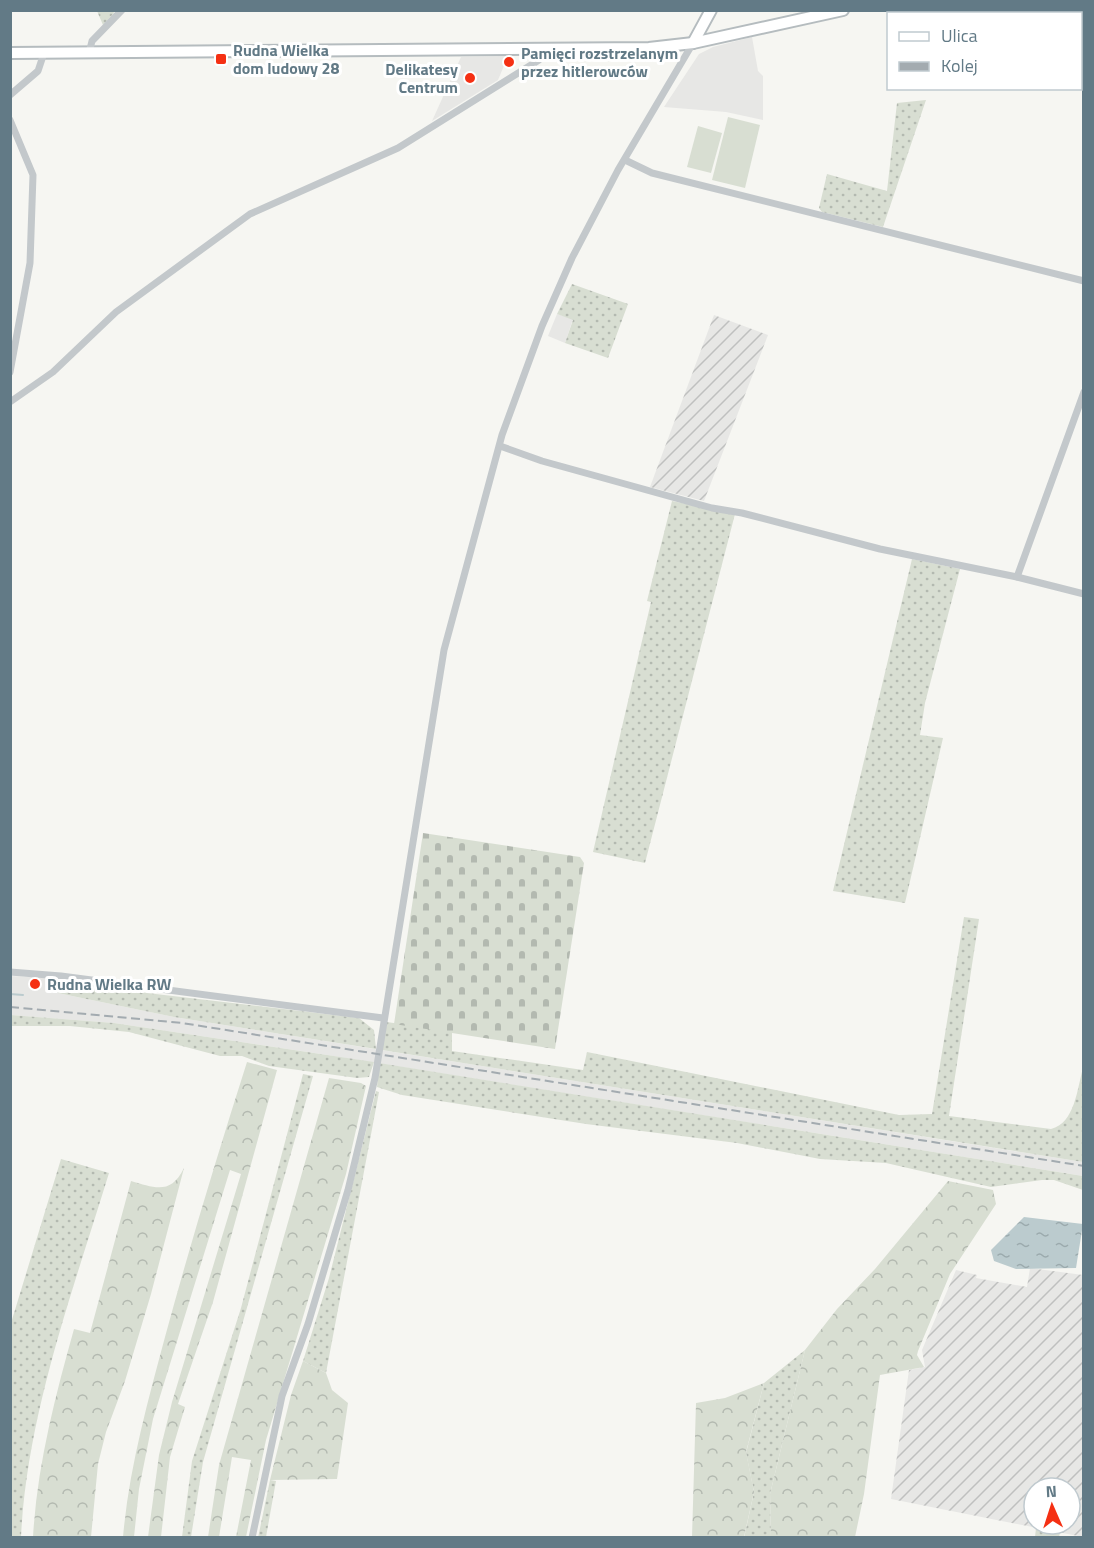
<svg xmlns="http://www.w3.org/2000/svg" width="1094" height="1548" viewBox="0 0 1094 1548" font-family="'Titillium Web',sans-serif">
<defs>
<pattern id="industrial-furrows" width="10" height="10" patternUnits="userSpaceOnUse" patternTransform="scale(1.5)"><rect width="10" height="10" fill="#e7e7e5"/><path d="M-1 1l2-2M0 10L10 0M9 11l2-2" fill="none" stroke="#bfc0bf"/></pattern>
<pattern id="grass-dots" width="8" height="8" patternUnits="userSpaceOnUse" patternTransform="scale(1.5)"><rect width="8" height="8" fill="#d8ded2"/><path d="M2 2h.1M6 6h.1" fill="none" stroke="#b3b9b0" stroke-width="1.8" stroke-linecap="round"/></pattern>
<pattern id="forest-crowns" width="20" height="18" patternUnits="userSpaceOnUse" patternTransform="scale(1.5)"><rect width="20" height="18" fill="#d8ded2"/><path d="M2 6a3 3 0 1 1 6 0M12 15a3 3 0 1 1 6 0" fill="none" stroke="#b3b9b0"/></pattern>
<pattern id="cemetery-stones" width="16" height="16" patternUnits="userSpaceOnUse" patternTransform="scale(1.5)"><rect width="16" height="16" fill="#d8ded2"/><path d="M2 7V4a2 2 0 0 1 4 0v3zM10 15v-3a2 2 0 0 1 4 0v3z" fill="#b3b9b0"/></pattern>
<pattern id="water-ripples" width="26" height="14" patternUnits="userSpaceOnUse" patternTransform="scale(1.5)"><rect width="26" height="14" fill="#bbcbce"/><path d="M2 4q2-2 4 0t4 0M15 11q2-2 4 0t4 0" fill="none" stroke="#9baaad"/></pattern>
</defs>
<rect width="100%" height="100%" fill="#f6f6f2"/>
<!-- built -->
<g fill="#e7e7e5">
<polygon points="752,37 758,71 763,76 763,120 726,112 664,107 699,54 713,47"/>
<polygon points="508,56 498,80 432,121 461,57"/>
<polygon points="557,314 573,319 565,343 548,336"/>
<polygon points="10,976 49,978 48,991 174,1017 1083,1162 1083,1176 321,1054 114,1023 11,1015"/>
</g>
<!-- industrial -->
<g fill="url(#industrial-furrows)" fill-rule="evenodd">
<polygon points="714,315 768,335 704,501 650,487"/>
<path d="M 1030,1268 L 1083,1275 L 1083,1537 L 891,1499 L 909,1370 L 925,1367 L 922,1350 L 956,1270 L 977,1275 L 976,1278 L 1027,1287 ZM 1034,1488 L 1070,1488 L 1070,1524 L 1034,1524 Z"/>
</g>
<!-- grass -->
<g fill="url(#grass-dots)">
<polygon points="97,11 113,11 114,13 103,25"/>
<polygon points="926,100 883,227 822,212 819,208 827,174 887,191 897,103"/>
<polygon points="572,284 628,304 608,358 565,343 573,320 557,314"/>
<polygon points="672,501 735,514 645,863 593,852 651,602 647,601"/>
<polygon points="912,559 960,569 925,703 920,735 943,738 905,903 833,891"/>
<path d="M 964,917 L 979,919 L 949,1116 L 1051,1129 C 1075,1123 1077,1089 1083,1068 L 1083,1162 L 382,1050 L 387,1022 L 452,1032 L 452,1051 L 583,1070 L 587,1052 L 899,1115 L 932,1114 Z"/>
<polygon points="49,978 147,993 359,1018 374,1030 376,1049 174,1017 48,991"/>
<polygon points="11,1015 114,1023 374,1062 369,1077 357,1078 269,1066 242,1056 220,1056 129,1032 70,1026 11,1026"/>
<polygon points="379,1063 1083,1176 1083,1190 1054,1180 1042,1180 991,1187 886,1163 820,1159 737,1143 586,1124 402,1095 377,1087"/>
<polygon points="303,1074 313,1076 203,1462 191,1537 182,1537 192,1461 241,1308"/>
<polygon points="376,1091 379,1092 326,1373 303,1361 329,1278"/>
<path d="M 61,1159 L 109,1173 C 73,1291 27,1413 21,1537 L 11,1537 L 11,1323 Z"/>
<polygon points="805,1350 770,1494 771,1537 744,1538 754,1492 746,1453 764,1383"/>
<polygon points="270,1480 276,1481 266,1537 258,1538"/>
<polygon points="1036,1528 1060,1533 1059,1537 1035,1537"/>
</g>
<!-- forest -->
<g fill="url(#forest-crowns)">
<path d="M 247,1062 L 277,1070 L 213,1302 L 178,1404 L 185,1407 L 170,1457 L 161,1537 L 148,1537 L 159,1455 L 172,1402 L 241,1174 L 230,1170 L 153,1419 L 139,1489 L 134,1537 L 123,1537 C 129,1469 147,1404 165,1337 C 190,1245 218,1153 247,1062 Z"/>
<polygon points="329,1078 361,1083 366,1086 346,1174 266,1440 246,1537 236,1537 251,1460 232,1457 219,1537 208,1537 219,1465"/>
<path d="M 184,1168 L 151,1294 L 125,1381 L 106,1432 L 98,1464 L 91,1537 L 33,1537 C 37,1466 55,1397 74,1329 L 90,1333 L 131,1181 C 155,1188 171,1195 184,1168 Z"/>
<polygon points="948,1181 993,1190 996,1204 950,1274 918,1351 917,1355 924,1367 880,1375 864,1494 855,1537 771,1537 770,1494 805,1350 837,1309 875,1269"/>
<polygon points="303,1361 326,1373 332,1390 348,1403 337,1479 270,1480 291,1395"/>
<polygon points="764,1383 746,1452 754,1492 744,1537 692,1537 696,1403 725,1398"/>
</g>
<!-- cemetery -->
<polygon fill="url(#cemetery-stones)" points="423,833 580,857 584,863 555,1049 394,1024"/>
<!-- park -->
<g fill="#d8ded2">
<polygon points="728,117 760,125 745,188 712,180"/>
<polygon points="698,126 722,133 711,173 687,167"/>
</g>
<!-- water -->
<polygon fill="url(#water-ripples)" points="1024,1217 1083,1224 1076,1268 1016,1269 994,1261 991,1250"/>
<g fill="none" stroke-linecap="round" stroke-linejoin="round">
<!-- stream -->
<polyline stroke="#bbcbce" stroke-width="2" points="10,994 23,995"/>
<defs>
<g id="secondary">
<polyline points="693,43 711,10"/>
<polyline points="10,53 649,48 693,43 843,10"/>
</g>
</defs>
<!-- secondary casing -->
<use href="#secondary" stroke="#b5bcbf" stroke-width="14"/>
<!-- street -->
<g stroke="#c3c8cb" stroke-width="7">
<polyline points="89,53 92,41 122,10"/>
<polyline points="10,95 38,71 44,53"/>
<polyline points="10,120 33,175 30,263 10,372"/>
<polyline points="625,160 652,173 1084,281"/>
<polyline points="10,402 53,372 116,312 250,214 398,148 539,60 544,48"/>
<polyline points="500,446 542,461 712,508 742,513 880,549 1017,577 1084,594"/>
<polyline points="1017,577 1084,392"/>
<polyline points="10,972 61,976 383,1018"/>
<polyline points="252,1538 282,1396 308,1324 348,1190 375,1078 444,650 502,435 542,326 572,258 618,170 693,43"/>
</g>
<!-- secondary -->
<use href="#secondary" stroke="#fff" stroke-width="10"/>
<!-- rail -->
<polyline stroke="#a3abb0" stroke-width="2" stroke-dasharray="9 4.5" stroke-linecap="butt" points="10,1007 182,1023 1084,1166"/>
</g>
<!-- markers -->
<g fill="#f53013" stroke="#fff" stroke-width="2">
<rect x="215" y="53" width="12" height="12" rx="3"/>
<circle cx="509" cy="62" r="6"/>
<circle cx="470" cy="78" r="6"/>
<circle cx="35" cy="984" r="6"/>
</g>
<g text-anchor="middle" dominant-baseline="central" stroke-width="6" stroke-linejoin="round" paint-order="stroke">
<!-- poi labels -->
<g font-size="16" font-weight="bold" fill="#627a86" stroke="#fff" text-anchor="start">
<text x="233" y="50">Rudna Wielka<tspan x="233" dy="18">dom ludowy 28</tspan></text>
<text x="521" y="53">Pamięci rozstrzelanym<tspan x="521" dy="18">przez hitlerowców</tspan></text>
<text x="458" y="69" text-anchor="end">Delikatesy<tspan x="458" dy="18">Centrum</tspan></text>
<text x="47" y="984">Rudna Wielka RW</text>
</g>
</g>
<!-- border -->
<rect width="1094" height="1548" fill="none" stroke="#627a86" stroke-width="24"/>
<!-- legend -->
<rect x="887" y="12" width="195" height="78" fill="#ffffff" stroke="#c0cacf" stroke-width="1.5"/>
<rect x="899" y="32" width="30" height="9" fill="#ffffff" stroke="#c0cacf" stroke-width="1.5"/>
<text x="941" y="42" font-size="18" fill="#627a86">Ulica</text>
<rect x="899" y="62" width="30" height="9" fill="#a3abb0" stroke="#c0cacf" stroke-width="1.5"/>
<text x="941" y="72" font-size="18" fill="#627a86">Kolej</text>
<!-- north arrow -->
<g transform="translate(1052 1506) rotate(357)"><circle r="28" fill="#ffffff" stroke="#c0cacf" stroke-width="1.5"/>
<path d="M0-4.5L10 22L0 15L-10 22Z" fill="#f53013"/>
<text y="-9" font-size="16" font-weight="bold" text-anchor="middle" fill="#627a86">N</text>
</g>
</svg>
